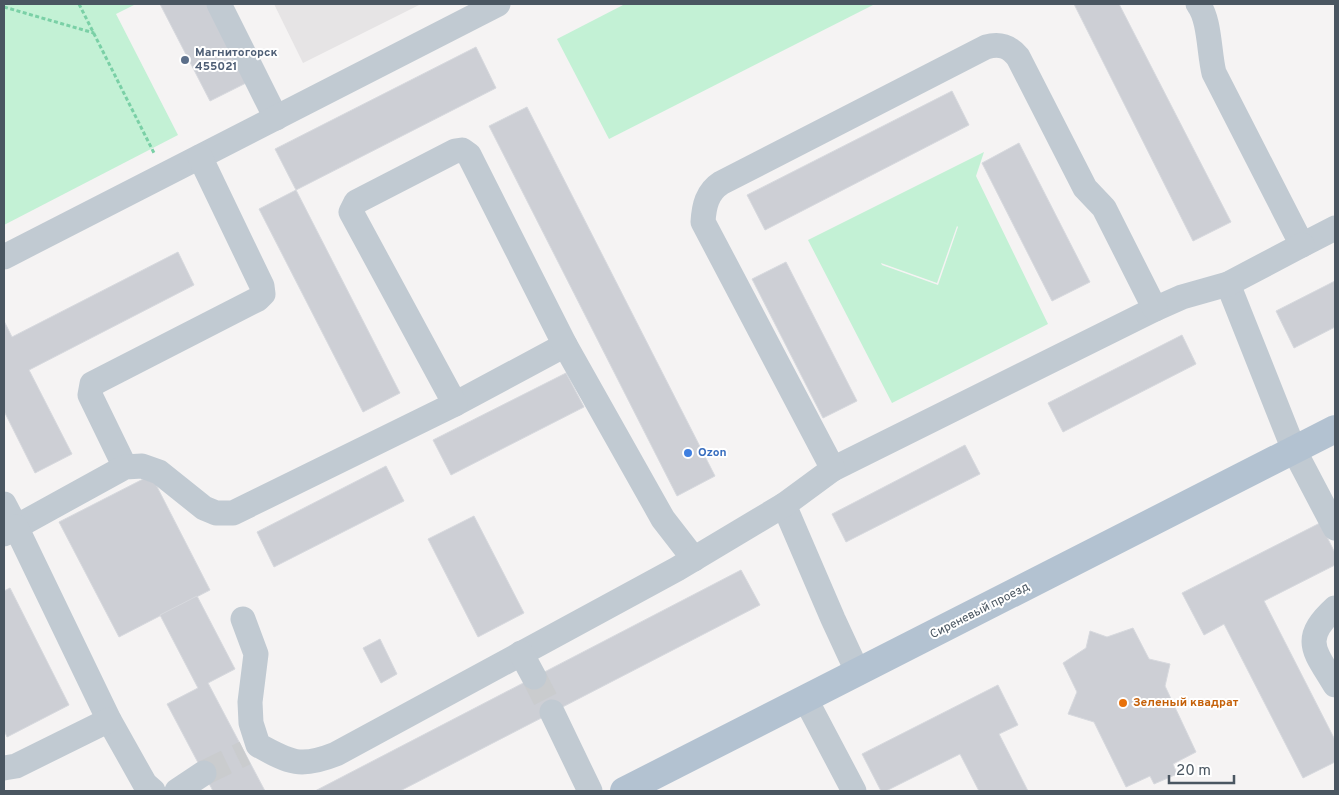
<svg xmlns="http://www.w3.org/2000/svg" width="1339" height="795" viewBox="0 0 1339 795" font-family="Overpass,sans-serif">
<rect width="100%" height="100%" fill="#f5f3f3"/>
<!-- education -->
<polygon fill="#e6e4e5" points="274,4 421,4 303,63"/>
<!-- green -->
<g fill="#c3f1d5" fill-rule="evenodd">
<polygon points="4,4 136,4 116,14 178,135 4,225"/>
<polygon points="625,4 875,4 609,139 557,39"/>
<path d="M 984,152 L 976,176 L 1048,324 L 892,403 L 808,240 ZM 957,226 L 958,227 L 938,285 L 882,265 L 881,263 L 937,283 Z"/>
</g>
<!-- building -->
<g fill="#cdcfd5" stroke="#d7d9de">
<polygon points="160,4 207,4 248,82 210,101"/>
<polygon points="1074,4 1119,4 1231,222 1193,241"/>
<polygon points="476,47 496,88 296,190 275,149"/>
<polygon points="952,91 969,125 765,230 747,195"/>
<polygon points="527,107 715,476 677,496 489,126"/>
<polygon points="1019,143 1090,282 1052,301 982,163"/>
<polygon points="296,190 400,393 363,412 259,209"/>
<polygon points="178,252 194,285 29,370 72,454 35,473 4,411 4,321 12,337"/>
<polygon points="786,262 857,401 823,418 752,279"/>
<polygon points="1335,281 1335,327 1294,348 1276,311"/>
<polygon points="1182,335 1196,364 1063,432 1048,403"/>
<polygon points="566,373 584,407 451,475 433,440"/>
<polygon points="965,445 980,474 846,542 832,514"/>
<polygon points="386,466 404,501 274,567 257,532"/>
<polygon points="151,475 210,590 119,637 59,522"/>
<polygon points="474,516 524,613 478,637 428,539"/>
<polygon points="1320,523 1335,553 1335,565 1264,601 1335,740 1335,762 1303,778 1224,624 1204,635 1182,593"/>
<polygon points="741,570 760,605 400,791 315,791"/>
<polygon points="10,588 69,705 7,737 4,730 4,591"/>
<polygon points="197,596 235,669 208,683 265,791 213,791 167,704 198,688 160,615"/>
<polygon points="1133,628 1149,659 1170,664 1165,686 1196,752 1173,764 1177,774 1154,784 1150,776 1126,787 1094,722 1068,714 1077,692 1063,663 1086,648 1090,631 1107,637"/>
<polygon points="380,639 397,674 381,683 363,648"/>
<polygon points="998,685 1018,725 999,734 1028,791 979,791 960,754 886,791 881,791 862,754"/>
</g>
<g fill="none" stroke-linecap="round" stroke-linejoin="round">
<!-- minor-tunnel -->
<g stroke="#caccce" stroke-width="25" stroke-dasharray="25 12" stroke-linecap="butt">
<polyline points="534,677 552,712"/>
<polyline points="204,773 245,753"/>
</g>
<!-- path -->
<g stroke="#7ad0a6" stroke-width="3" stroke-dasharray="4 2.5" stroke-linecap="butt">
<polyline points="79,4 155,155"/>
<polyline points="4,7 94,33"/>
</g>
<!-- minor -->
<g stroke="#c1cad2" stroke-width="25">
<polyline points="219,4 276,118"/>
<path d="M 1198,4 C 1210,19 1209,54 1214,73 L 1302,245 L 1335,228"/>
<polyline points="4,257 498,4"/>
<polyline points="1228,284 1294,450 1335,528"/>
<polyline points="455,404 565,345"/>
<polyline points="125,467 90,395 92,384 258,299 263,294 262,286 200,157"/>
<polyline points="833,469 1155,309 1182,297 1228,284 1302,245"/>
<polyline points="4,504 16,527 125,467 142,466 159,472 204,508 216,513 233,513 455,404 351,212 356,202 455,151 462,150 469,155 565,345 663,519 694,559"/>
<polyline points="784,505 833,619 858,673"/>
<polyline points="4,534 16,527 109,720 145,784 153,791"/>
<path d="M 1335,608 C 1300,640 1315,651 1335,685"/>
<path d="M 243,619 L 256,654 L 250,702 L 251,723 L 258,745 C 290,763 301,768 336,754 L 677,569 L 784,505 L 833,469 L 703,222 C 704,206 707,192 721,183 L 986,47 C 1000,43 1009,46 1018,57 L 1085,188 L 1104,208 L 1155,309"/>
<polyline points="521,653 534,677"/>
<polyline points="806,700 854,791"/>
<polyline points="552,712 590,791"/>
<polyline points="4,768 16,766 109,720"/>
<polyline points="177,791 204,773"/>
</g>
<!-- major -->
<polyline stroke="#b3c2d1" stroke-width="28" points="624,791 1335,429"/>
</g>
<!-- markers -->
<circle fill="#5c6f8a" stroke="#fff" stroke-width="2" cx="185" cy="60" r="5"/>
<circle fill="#3f7fe0" stroke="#fff" stroke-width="2" cx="688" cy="453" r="5"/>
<circle fill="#e8710a" stroke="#fff" stroke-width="2" cx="1123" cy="703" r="5"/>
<g text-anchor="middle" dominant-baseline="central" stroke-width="4" stroke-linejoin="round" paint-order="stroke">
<!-- service labels -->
<g font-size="12" font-weight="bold" fill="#4e5e75" stroke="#fff" text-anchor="start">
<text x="195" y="53">Магнитогорск<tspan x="195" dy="14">455021</tspan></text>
</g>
<!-- shop labels -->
<g font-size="12" font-weight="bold" fill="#366cbe" stroke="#fff" text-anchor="start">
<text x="698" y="453">Ozon</text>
</g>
<!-- street labels -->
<g font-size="12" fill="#4a5661" stroke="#fff">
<text transform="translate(980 611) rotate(-27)">Сиреневый проезд</text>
</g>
<!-- food labels -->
<g font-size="12" font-weight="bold" fill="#c56008" stroke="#fff" text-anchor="start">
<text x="1133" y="703">Зеленый квадрат</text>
</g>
</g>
<!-- border -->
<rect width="1339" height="795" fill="none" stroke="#4a5661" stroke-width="10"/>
<!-- scale -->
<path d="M1169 775v8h65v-8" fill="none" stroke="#4a5661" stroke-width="2.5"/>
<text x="1176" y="775" font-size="15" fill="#4a5661" stroke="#ffffff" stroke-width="4" paint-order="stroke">20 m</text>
</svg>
